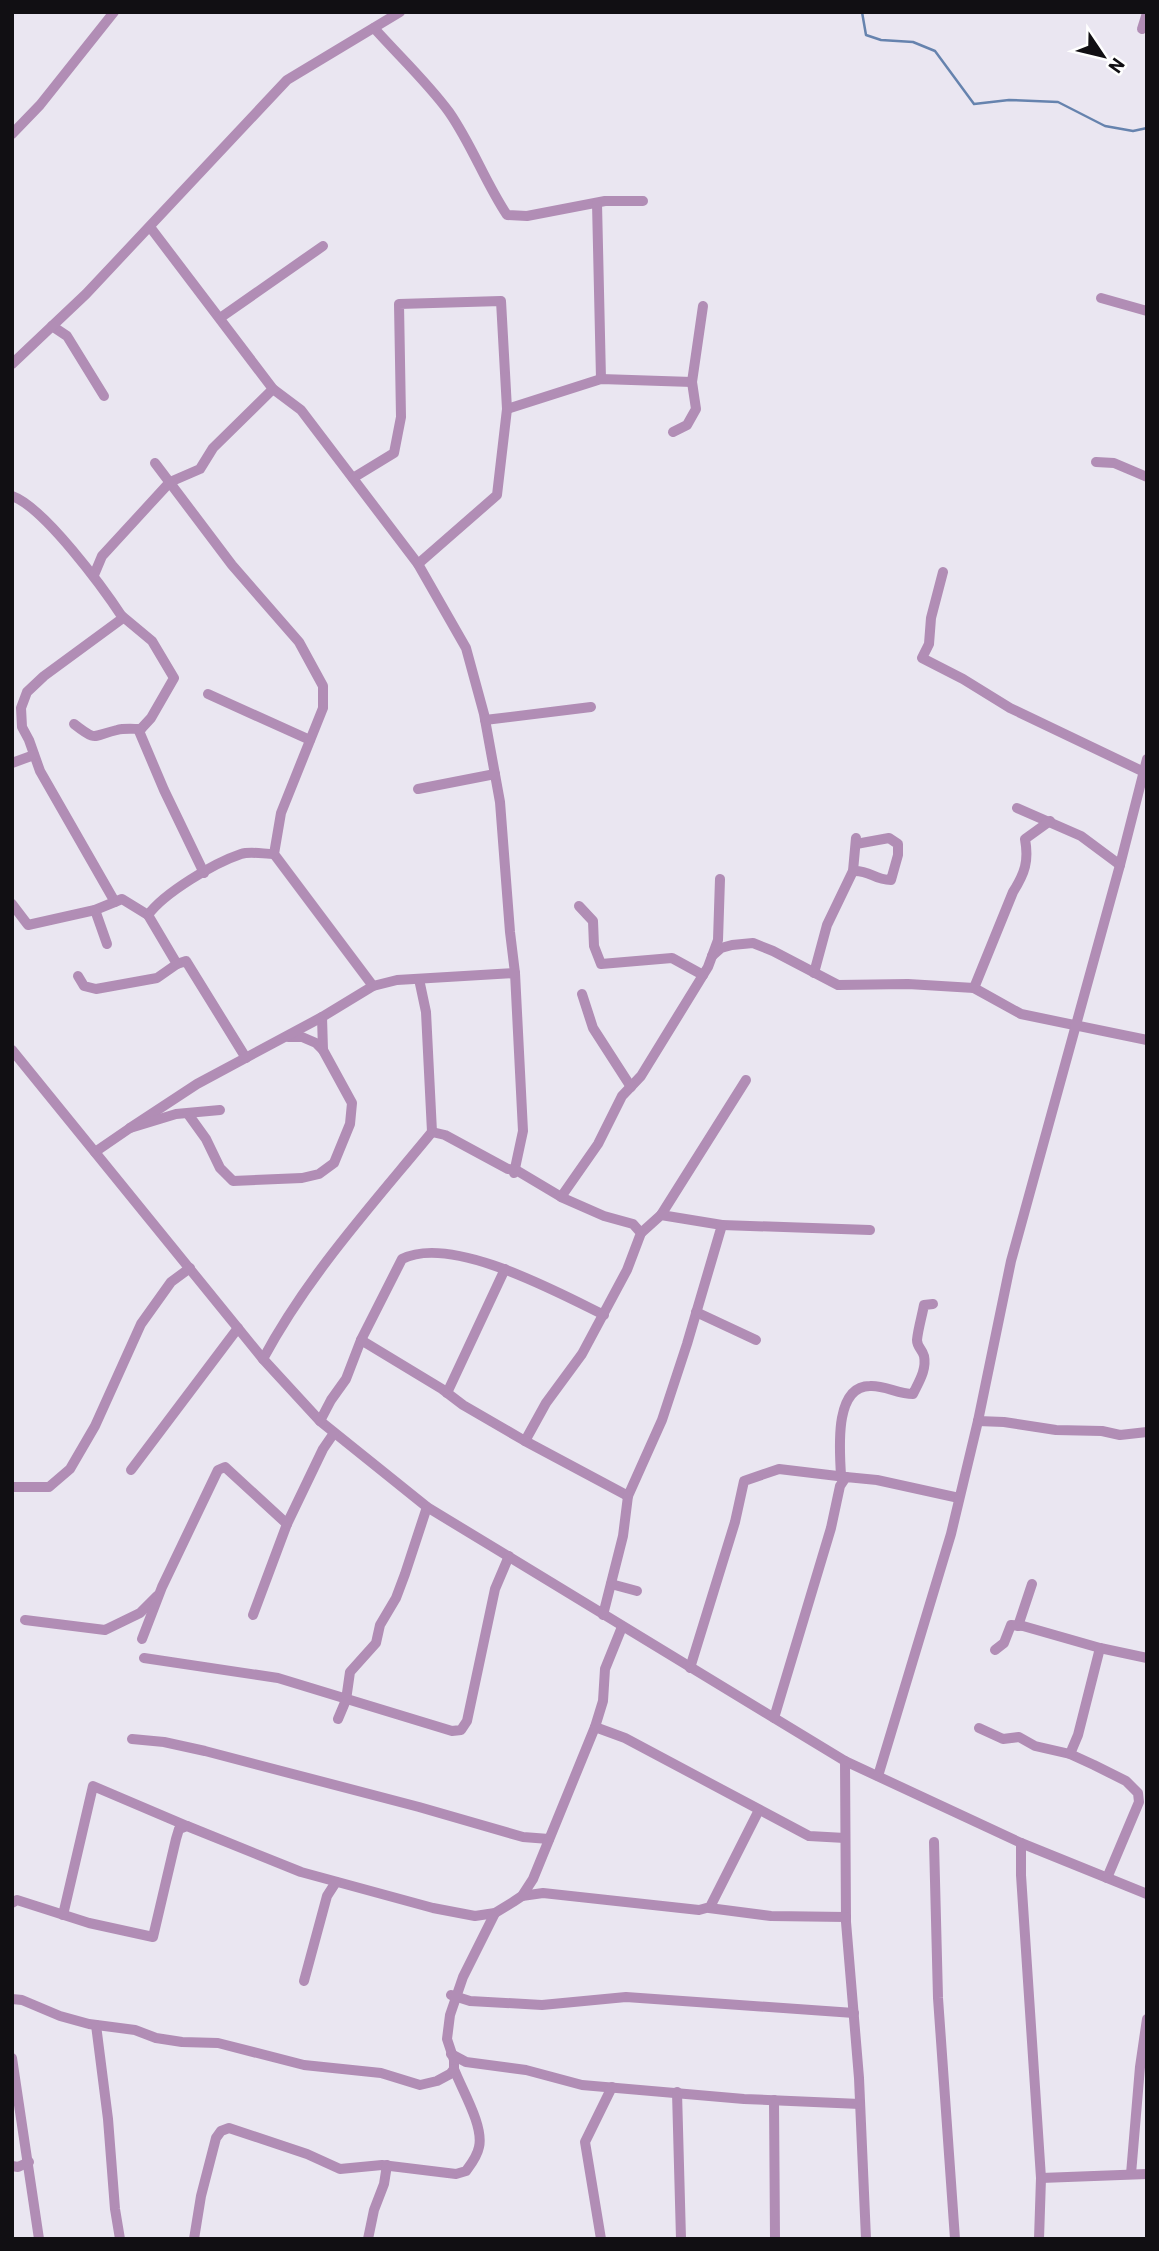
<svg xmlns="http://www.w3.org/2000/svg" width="1159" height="2251" viewBox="0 0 1159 2251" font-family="Barlow,sans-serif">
<rect width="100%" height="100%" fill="#eae6f1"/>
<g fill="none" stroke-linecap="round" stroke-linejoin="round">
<!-- stream -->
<polyline stroke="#6683ae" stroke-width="2.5" points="862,12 866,35 881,40 913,42 935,51 974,104 1009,100 1058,102 1105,126 1133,131 1147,128"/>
<!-- minor -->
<g stroke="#b18db5" stroke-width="10">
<path d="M 374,28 C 398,55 428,83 449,112 C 472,145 485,182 507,215 L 527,216 L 605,201 L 643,201"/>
<polyline points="1142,29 1147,13"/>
<polyline points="12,134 40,105 114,12"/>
<polyline points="597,203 601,379"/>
<polyline points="150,227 273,389 301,410 418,564 466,648 484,714 500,802 510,932 515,973 523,1131 514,1173"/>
<polyline points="1101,298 1147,311"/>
<polyline points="220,318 323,246"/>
<polyline points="52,326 67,336 104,396"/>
<polyline points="12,364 86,294 287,80 400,12"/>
<polyline points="507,409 601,379 692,382"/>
<polyline points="673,432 687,425 696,409 692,382 703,306"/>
<polyline points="1096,462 1114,463 1147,477"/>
<polyline points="155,463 232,565 299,642 323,686 323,708 281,813 274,854 373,986"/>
<polyline points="353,478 394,453 401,417 399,304 501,301 507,409 497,495 418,564"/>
<path d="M 12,496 C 44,507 104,589 123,618 L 44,676 L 27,692 L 21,708 L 22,727 L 29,740 L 40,771 L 115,902"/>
<polyline points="943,572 931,618 929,644 922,658 963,679 1010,708 1144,772"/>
<polyline points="94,575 102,556 170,482 200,469 213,448 273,389"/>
<polyline points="122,616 152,641 174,678 151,718 139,731 164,790 204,873"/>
<polyline points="208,694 310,740"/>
<polyline points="485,720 591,707"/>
<path d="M 74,724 C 97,742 92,736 117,730 C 124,728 133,729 141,729"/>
<polyline points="12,763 34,755"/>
<polyline points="418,789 495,774"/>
<polyline points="1017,808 1081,836 1120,865"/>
<path d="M 853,871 C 871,870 873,880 891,880 L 898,855 L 898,844 L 889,838 L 856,844"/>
<path d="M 12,904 L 28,925 L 95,910 L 122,899 L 148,915 C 164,893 214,863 241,854 C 250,851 264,854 274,854"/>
<polyline points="579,906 593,921 594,946 601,964 672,958 703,975"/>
<polyline points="95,910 107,944"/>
<polyline points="148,915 177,964 186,961 246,1058"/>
<polyline points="712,956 721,948 732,945 753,943 773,951 838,985 908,984 974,988 1021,1014 1147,1040"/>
<polyline points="814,973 827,925 853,871 856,838"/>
<polyline points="78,976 84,986 96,989 157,978 177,964"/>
<path d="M 974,988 L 1013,892 C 1025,873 1029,861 1025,839 L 1050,821"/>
<polyline points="582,994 593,1028 631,1087"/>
<polyline points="322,1017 323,1050"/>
<polyline points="12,1050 263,1359 320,1421 427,1507 845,1761 1021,1843 1147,1894"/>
<polyline points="188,1114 206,1139 220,1168 233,1181 302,1178 319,1174 334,1163 350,1124 352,1103 323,1050 316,1043 302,1037 288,1037"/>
<polyline points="130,1128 197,1084 322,1017 373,986 397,980 515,973"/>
<polyline points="95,1152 130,1128 176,1114 220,1110"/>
<polyline points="561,1197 598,1144 622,1096 641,1076 708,967 718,940 720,879"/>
<polyline points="661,1215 746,1080"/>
<polyline points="722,1225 870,1230"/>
<polyline points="696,1312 756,1340"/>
<path d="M 361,1340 L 402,1259 C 451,1234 557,1292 604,1315"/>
<path d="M 263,1359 C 308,1275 372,1205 432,1132 L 426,1012 L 419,979"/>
<polyline points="447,1393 505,1269"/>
<polyline points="320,1421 331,1400 346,1379 361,1340 442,1389 463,1405 525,1441 546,1403 582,1354 627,1270 641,1233 633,1224 604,1216 563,1198 516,1170 508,1169 445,1135 432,1132"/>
<polyline points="978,1421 1004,1422 1056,1430 1102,1431 1120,1435 1147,1432"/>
<polyline points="525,1441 628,1496 662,1420 687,1344 722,1225 661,1215 641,1233"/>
<polyline points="131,1470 238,1328"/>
<path d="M 841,1476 C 840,1453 833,1386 870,1386 C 884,1385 898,1394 913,1394 C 918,1383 927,1370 924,1356 C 922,1349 917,1347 917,1340 C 918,1329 922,1316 924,1305 L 933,1304"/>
<polyline points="12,1487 49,1487 70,1469 95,1426 141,1324 171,1282 190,1268"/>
<polyline points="611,1584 637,1591"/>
<polyline points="253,1615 287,1524"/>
<polyline points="603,1615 623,1536 628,1496"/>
<polyline points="25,1620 105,1630 140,1613 157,1596"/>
<polyline points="1018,1626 1032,1584"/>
<polyline points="142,1639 162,1587 218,1470 225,1467 287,1524 323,1449 334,1433"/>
<polyline points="995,1650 1004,1643 1011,1625 1023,1626 1100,1648 1147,1658"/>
<polyline points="144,1658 278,1678 452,1731 461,1730 467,1721 495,1589 509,1556"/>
<polyline points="690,1668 735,1522 744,1481 779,1469 846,1477"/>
<polyline points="774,1718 831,1528 840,1486 846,1477 877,1480 959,1498"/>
<polyline points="338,1719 346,1700 350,1672 376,1643 380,1625 396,1598 405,1574 427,1507"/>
<polyline points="595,1727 625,1738 809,1836 845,1838"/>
<polyline points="979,1728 1003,1739 1019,1737 1035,1746 1070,1754 1094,1765 1126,1781 1138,1793 1139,1802 1107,1878"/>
<polyline points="132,1739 164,1742 205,1751 419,1807 523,1837 549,1839"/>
<polyline points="1070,1754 1078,1735 1100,1648"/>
<polyline points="845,1761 846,1922 859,2078 866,2239"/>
<polyline points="878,1776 951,1534 978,1421 1011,1261 1120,865 1147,759"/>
<polyline points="934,1842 938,1998 955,2239"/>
<polyline points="1021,1843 1021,1875 1041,2178 1039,2239"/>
<polyline points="522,1896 543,1893 699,1910 710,1907 759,1810"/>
<polyline points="12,1903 17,1900 89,1923 153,1937 176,1839 179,1829 187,1826 301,1872 433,1908 475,1916 495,1913 513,1902 522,1896 533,1879 595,1727 603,1701 605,1669 622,1627"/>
<polyline points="709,1908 771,1916 846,1917"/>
<polyline points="63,1915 93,1786 187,1826"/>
<polyline points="304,1981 327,1896 336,1882"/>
<polyline points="451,1995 470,2001 542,2005 626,1997 854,2013"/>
<polyline points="12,1999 22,2000 60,2016 89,2024 135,2030 156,2038 182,2042 218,2043 304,2065 381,2073 420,2085 437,2081 450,2074 454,2069 454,2060 447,2039 450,2015 463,1977 495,1913"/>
<polyline points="96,2025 108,2119 115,2209 120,2239"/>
<polyline points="451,2054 466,2062 526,2070 582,2085 744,2099 860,2104"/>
<polyline points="12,2058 39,2239"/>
<polyline points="677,2092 681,2239"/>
<polyline points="774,2100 775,2239"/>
<polyline points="12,2166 18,2167 29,2162"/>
<polyline points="1131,2174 1140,2067 1147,2019"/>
<polyline points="1041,2178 1147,2174"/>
<path d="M 194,2239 L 201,2196 L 216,2138 L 221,2131 L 229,2128 L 307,2154 L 340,2169 L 382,2165 L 456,2174 L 466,2171 C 471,2164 477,2157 479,2147 C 484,2126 462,2090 454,2069"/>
<polyline points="368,2239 374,2210 384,2184 387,2165"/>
<polyline points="601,2239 585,2142 612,2087"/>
</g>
</g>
<!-- border -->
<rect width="1159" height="2251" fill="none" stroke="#110f13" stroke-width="28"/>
<!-- north arrow -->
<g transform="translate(1103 56) rotate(125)" stroke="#ffffff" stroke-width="5" paint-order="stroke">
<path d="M0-5L12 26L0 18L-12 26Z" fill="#110f13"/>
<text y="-10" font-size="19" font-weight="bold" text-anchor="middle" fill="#110f13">N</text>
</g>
</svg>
